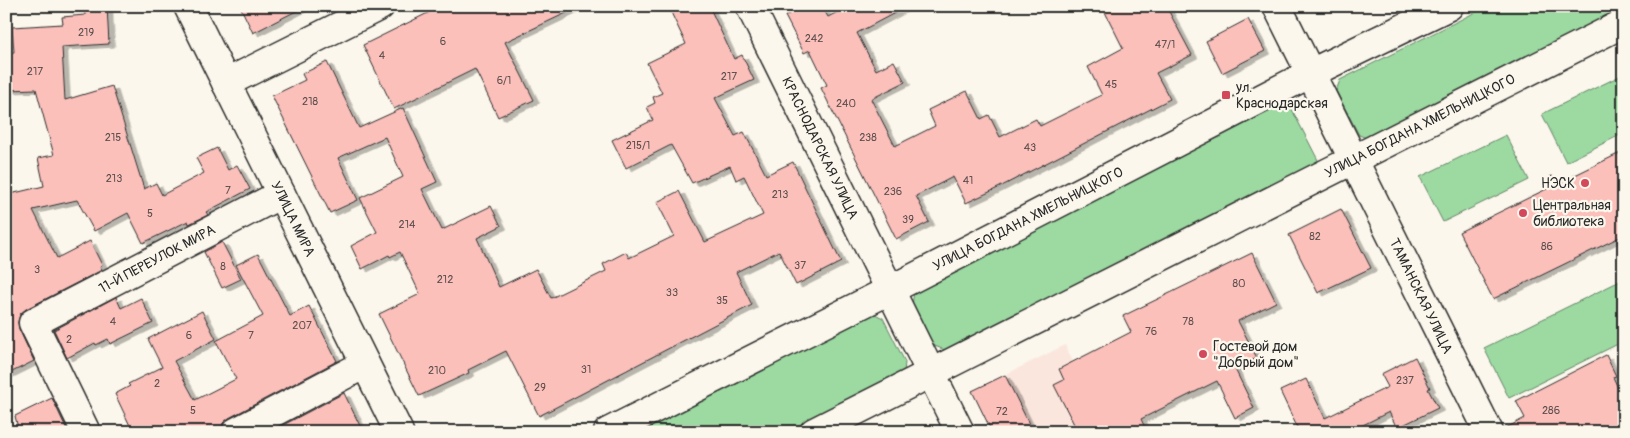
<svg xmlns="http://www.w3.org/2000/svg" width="1630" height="438" viewBox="0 0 1630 438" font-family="Pangolin,sans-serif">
<defs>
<filter id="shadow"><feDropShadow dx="5.5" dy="3" stdDeviation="0" flood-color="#0004"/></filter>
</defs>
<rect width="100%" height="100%" fill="#fbf7ec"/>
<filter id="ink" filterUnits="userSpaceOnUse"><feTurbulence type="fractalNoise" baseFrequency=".02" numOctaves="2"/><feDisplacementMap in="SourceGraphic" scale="10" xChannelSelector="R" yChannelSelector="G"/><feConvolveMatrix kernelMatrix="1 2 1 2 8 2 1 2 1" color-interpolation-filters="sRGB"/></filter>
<g filter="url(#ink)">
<!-- built -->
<polygon fill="#fbe6dd" points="1065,345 1087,391 1100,432 992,432 972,391"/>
<!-- green -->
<g fill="#9cdaa1" stroke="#648266">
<polygon points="1488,6 1624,6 1624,8 1369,139 1359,135 1336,91 1340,80"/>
<polygon points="1624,74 1624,133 1566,162 1542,114"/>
<polygon points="1288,102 1319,162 945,350 932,345 912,306 914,291"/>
<polygon points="1506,135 1529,180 1443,222 1420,177"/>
<polygon points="1624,279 1624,341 1509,398 1484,348"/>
<polygon points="873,313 883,318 905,362 904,373 786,432 639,432"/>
</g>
<!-- building -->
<g fill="#fcc0bb" stroke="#2b2b2b" filter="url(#shadow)">
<polygon points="84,6 107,6 109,44 62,47 65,100 112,86 144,189 156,183 162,195 204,173 196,158 217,148 228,170 237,165 250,189 206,212 208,215 189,224 188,221 143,243 128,213 94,231 77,200 33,210 57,258 90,241 102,265 100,266 102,270 26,309 20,314 18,322 19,329 34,361 6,375 6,195 44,186 38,158 54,155 36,89 8,90 6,53 14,52 12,27 63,24 62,17 85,15"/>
<polygon points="240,6 306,6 253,33"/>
<polygon points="442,6 581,6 505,42 534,100 498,117 475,69 394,109 363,45"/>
<polygon points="668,6 709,6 734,59 742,55 754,80 715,98 735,136 744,132 766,175 793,162 841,262 796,285 779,251 736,272 752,305 539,416 506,351 468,370 469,373 419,396 379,314 420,294 400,252 390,257 389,255 362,269 351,246 377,232 360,198 403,177 385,137 338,158 358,200 330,213 272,96 305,80 302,74 327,62 359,128 403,108 437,182 422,189 442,230 491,206 501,226 477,238 499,287 536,269 551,298 606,271 603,264 626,252 629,258 674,236 657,202 679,191 705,242 763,215 744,176 736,180 730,166 692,183 671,145 626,168 612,140 653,120 647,107 655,103 653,97 662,93 647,63 686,44"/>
<polygon points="804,6 822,6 828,17 849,6 908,6 857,33 876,70 894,61 905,82 871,99 895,146 935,126 928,110 967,91 981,119 989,115 1000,137 1036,119 1040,126 1102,95 1088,67 1123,48 1102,6 1166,6 1192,55 1156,73 1170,99 998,188 966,203 953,177 916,196 929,222 896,239 821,88 827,85 810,50 804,53 785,16"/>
<polygon points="1248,19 1265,51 1222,73 1206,41"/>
<polygon points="1624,151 1624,235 1493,299 1459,232"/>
<polygon points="1341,209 1371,268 1318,293 1289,235"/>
<polygon points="222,242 241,279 222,288 204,252"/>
<polygon points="1252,253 1276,302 1238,321 1257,358 1235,369 1254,408 1235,418 1217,381 1141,419 1147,432 1078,432 1054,385 1064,380 1059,369 1131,332 1123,316"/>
<polygon points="258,254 290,316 309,306 337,361 229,418 223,423 221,430 217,432 133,432 115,394 130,386 128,384 162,367 148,339 202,311 216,339 174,361 195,400 236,379 216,341 263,316 236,265"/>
<polygon points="116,297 121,308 141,298 153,323 110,344 108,339 96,345 95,343 67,358 54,330"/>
<polygon points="1606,355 1616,376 1613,377 1624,401 1624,432 1504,432 1504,429 1525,418 1516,401"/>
<polygon points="1415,357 1430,388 1428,389 1438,408 1397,428 1389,412 1349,432 1297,432 1299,431 1280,391 1306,379 1325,418 1388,387 1381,374"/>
<polygon points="1005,375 1033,432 992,432 972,391"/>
<polygon points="344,393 363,432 270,432"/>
<polygon points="52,398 68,432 19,432 15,416"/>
</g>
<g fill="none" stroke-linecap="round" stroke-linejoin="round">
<defs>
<g id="minor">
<polyline points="188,6 399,432"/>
<polyline points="750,6 960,432"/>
<polyline points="1277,6 1489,432"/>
<polyline points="226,83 380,6"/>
<polyline points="86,432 33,323 281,194"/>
<polyline points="236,432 365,364"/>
</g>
<g id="major">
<polyline points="608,432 890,290 1311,73 1449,6"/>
<polyline points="814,432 1624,23"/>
</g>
</defs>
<!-- minor casing -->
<use href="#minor" stroke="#2b2b2b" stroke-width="31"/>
<!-- major casing -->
<use href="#major" stroke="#2b2b2b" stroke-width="31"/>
<!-- path -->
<polyline stroke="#2b2b2b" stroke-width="3" stroke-dasharray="4 4" stroke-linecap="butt" points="1551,176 1555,185"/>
<!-- minor -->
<use href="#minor" stroke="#fbf7ec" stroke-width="28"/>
<!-- major -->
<use href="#major" stroke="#fbf7ec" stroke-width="28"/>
</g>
</g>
<!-- markers -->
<g fill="#d1495b" stroke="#fbf7ec" stroke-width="2">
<rect x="1221" y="90" width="10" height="10" rx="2.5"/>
<circle cx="1585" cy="183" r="5"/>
<circle cx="1523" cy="213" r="5"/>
<circle cx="1203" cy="354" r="5"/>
</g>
<g text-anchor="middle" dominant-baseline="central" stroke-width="4.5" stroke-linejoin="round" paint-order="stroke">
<!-- number labels -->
<g font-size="11" fill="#5f504f">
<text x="86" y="32">219</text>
<text x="814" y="38">242</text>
<text x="443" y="41">6</text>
<text x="1165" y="44">47/1</text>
<text x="382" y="55">4</text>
<text x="35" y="71">217</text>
<text x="729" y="76">217</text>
<text x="504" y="80">6/1</text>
<text x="1111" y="84">45</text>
<text x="310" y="101">218</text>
<text x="846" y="103">240</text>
<text x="113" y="137">215</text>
<text x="868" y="137">238</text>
<text x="638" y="145">215/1</text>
<text x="1030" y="147">43</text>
<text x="114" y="178">213</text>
<text x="968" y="180">41</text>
<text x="228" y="190">7</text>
<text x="893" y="191">236</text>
<text x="780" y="194">213</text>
<text x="150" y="213">5</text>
<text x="908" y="219">39</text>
<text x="407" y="224">214</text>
<text x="1315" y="236">82</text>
<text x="1547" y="246">86</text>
<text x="800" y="265">37</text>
<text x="223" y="266">8</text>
<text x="37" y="269">3</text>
<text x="445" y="279">212</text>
<text x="1239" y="283">80</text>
<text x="672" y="292">33</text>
<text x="722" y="300">35</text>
<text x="113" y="321">4</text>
<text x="1188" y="321">78</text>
<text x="302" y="325">207</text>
<text x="1151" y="331">76</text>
<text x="189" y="335">6</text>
<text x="251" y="335">7</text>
<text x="69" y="339">2</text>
<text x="586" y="369">31</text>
<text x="437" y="370">210</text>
<text x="1405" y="380">237</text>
<text x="157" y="383">2</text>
<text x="540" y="387">29</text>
<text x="193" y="410">5</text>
<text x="1551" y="410">286</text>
<text x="1002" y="411">72</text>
</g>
<!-- poi labels -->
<g font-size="14" fill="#2b2b2b" stroke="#fbf7ec" text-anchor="start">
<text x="1236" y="87">ул.<tspan x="1236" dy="16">Краснодарская</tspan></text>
<text x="1575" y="183" text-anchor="end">НЭСК</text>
<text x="1533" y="205">Центральная<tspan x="1533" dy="16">библиотека</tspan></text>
<text x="1213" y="346">Гостевой дом<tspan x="1213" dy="16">"Добрый дом"</tspan></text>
</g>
<!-- street labels -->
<g font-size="14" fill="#2b2b2b" stroke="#fbf7ec">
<text transform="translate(1420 126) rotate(-27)">УЛИЦА БОГДАНА ХМЕЛЬНИЦКОГО</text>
<text transform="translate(820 148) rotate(64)">КРАСНОДАРСКАЯ УЛИЦА</text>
<text transform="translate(293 219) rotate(64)">УЛИЦА МИРА</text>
<text transform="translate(1028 219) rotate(-27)">УЛИЦА БОГДАНА ХМЕЛЬНИЦКОГО</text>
<text transform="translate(157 259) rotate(-28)">11-Й ПЕРЕУЛОК МИРА</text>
<text transform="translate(1421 296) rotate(64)">ТАМАНСКАЯ УЛИЦА</text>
</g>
</g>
<!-- margin -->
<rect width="1630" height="438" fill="none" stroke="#fbf7ec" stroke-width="25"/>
<rect x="12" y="12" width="1605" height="413" fill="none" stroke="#2b2b2b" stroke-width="2" filter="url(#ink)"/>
</svg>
